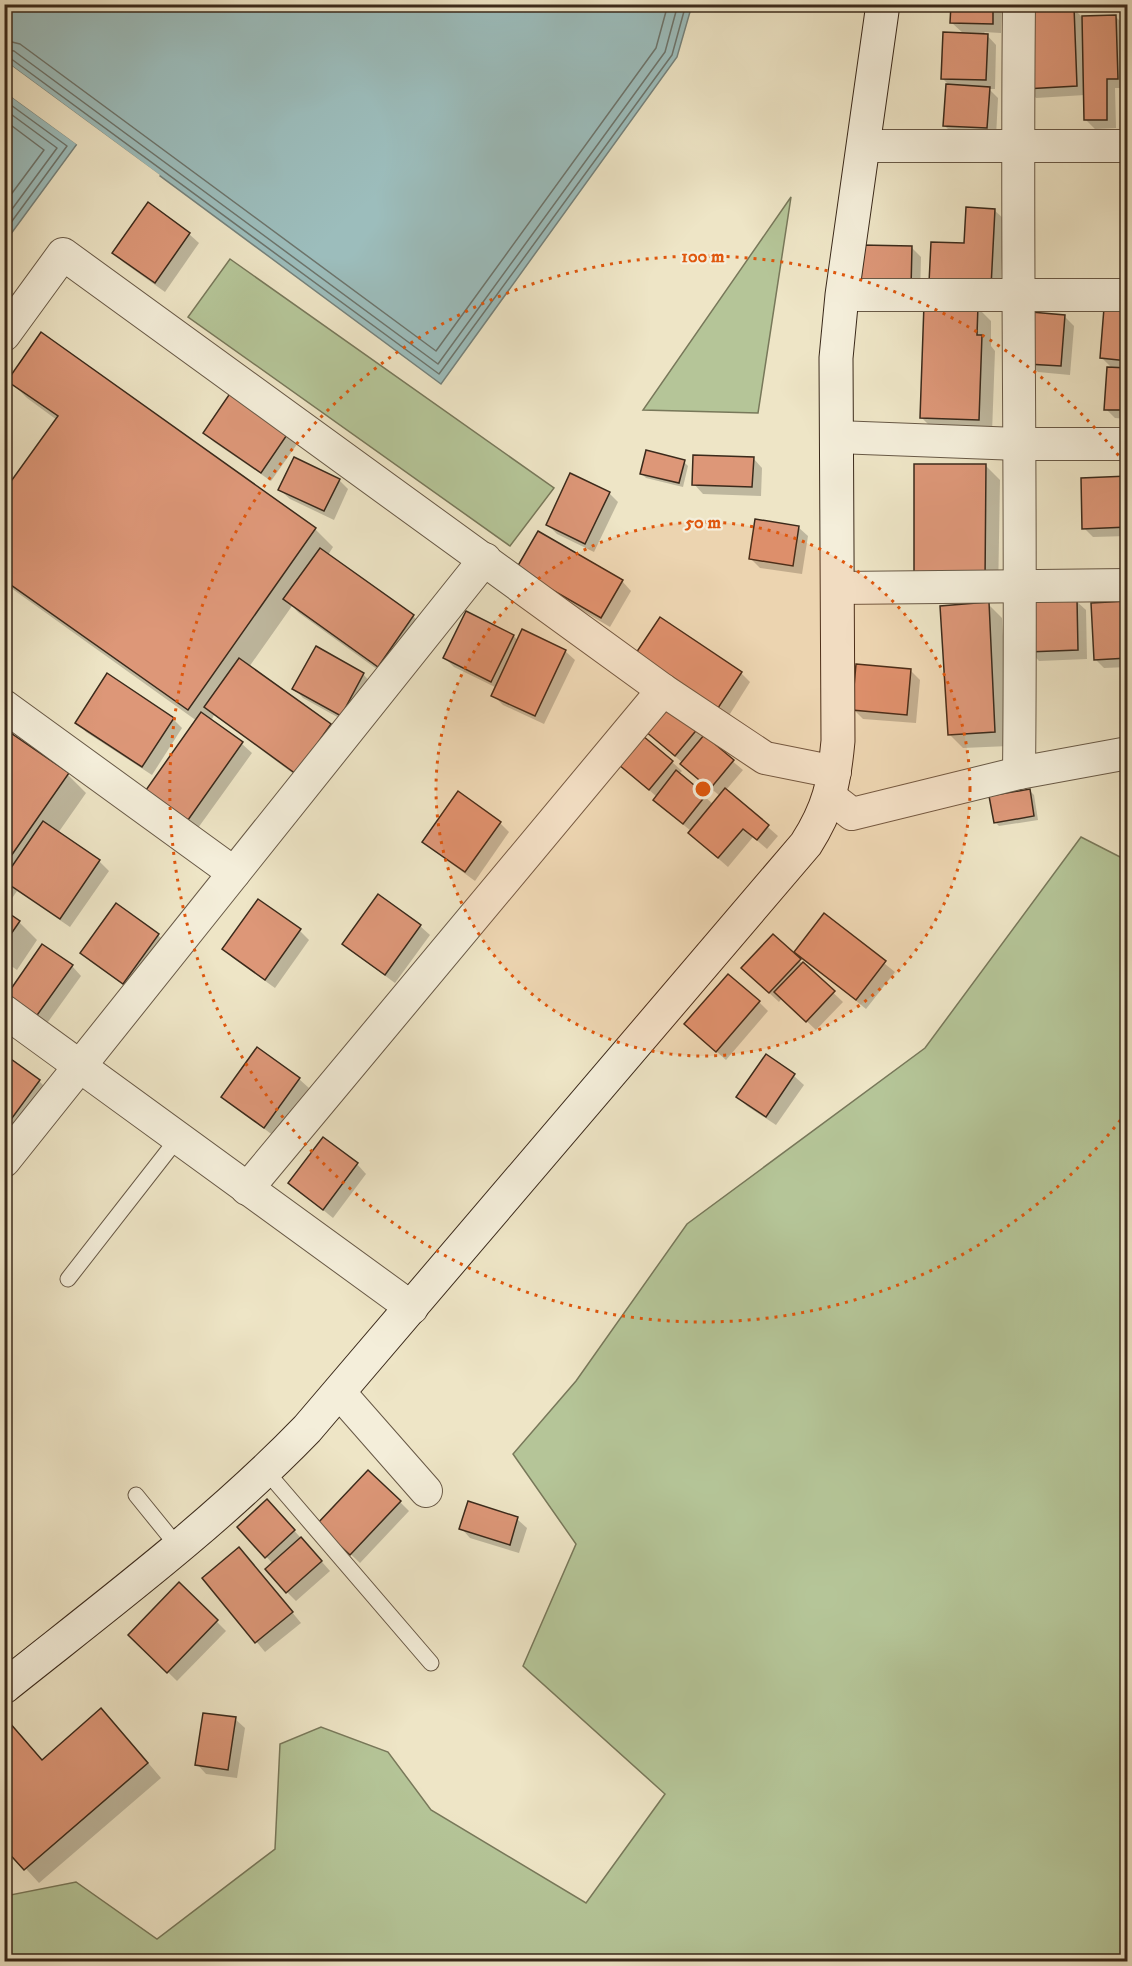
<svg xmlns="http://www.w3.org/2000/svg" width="1132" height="1966" viewBox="0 0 1132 1966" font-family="'IM FELL DW Pica',serif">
<rect width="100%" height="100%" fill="#eee5c6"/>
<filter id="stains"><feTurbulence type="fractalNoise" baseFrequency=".00333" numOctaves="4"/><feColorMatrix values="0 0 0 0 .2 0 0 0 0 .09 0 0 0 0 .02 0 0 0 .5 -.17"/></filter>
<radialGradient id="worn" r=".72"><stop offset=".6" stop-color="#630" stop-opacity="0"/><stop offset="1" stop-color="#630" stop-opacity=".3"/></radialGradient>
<!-- green -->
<g fill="#b5c598" stroke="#78785a" stroke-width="1.5">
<polygon points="791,197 758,413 643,410"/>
<polygon points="230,259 554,488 510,546 188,317"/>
<polygon points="1081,837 1128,861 1127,1961 5,1961 5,1896 76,1882 157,1939 275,1849 280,1744 321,1727 388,1752 431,1810 586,1903 665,1794 523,1666 576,1544 513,1454 576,1381 687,1224 925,1048"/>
</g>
<!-- water -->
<g fill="#9cbdbc" stroke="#75827c" stroke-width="1.5">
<polygon points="5,4 692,4 692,5 677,57 441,384 5,61"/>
<polygon points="5,92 77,144 5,242"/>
</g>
<!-- pier -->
<g fill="#eee5c6">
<polygon points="5,61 160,175 158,177 4,65"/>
<polygon points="4,89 79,142 79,146 5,92"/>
</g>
<!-- shadow -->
<g fill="#0003">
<polygon points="952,4 1002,4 1001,33 984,32 996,45 995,89 989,89 998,98 996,137 954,135 944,125 950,86 942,78 964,34 952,23"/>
<polygon points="1073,8 1082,17 1115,16 1125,26 1126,88 1115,88 1116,128 1095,129 1086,120 1085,95 1036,98 1027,88"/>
<polygon points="994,210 1004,219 1000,295 965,244"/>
<polygon points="189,234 199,243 165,292 123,262 114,253"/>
<polygon points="911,247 921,257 920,298 872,298"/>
<polygon points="977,307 991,321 991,346 995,351 992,433 935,431 921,417"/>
<polygon points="1128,312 1128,419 1115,418 1106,409 1113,369 1102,358"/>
<polygon points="1064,316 1074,326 1070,375 1038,372 1029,363"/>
<polygon points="42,334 315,529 333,547 328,555 413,616 427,630 392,680 299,613 292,606 249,667 330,726 344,740 310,786 214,715 211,721 242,744 252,753 198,828 157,799 197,721 4,583 4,494 57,420 27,398 9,380"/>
<polygon points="290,431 300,440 271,481 214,442 205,433"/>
<polygon points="753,458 762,468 761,496 703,494 694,484"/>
<polygon points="684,462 688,466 683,487 646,478 642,474"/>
<polygon points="986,466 1000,480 998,596 929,596"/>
<polygon points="1128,478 1128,536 1093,537 1084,528"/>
<polygon points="339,480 348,489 334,520 290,499 280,490"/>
<polygon points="609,493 618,502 594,552 557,534 548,525"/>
<polygon points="798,527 808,536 802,574 760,568 751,559"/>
<polygon points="527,578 622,581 631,591 610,627"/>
<polygon points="1076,601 1086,610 1087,659 1039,661 1030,651"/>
<polygon points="1128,602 1128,667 1104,668 1095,659"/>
<polygon points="988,604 1002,618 1009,746 963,748 949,734"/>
<polygon points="466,613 514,636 518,641 565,651 575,660 544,724 503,705 493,695 497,688 454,667 445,658"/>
<polygon points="647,663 741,673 750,682 728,717"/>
<polygon points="910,670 920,680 916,723 863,719 853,709"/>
<polygon points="363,674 372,684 350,724 303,698 294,688"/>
<polygon points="173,719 182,728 152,775 86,732 77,722"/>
<polygon points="698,728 706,739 743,770 726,790 778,836 767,849 753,837 728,867 699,842 691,831 664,809 655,800 657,797 631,774 672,762 682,771 679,774 713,804 720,796 692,773 683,763 657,741"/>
<polygon points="4,733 68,775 86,793 58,833 99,861 109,871 70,927 17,891 4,910"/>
<polygon points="1030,791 1034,795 1038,820 999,826 995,822"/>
<polygon points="500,823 509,832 475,881 434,851 424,841"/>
<polygon points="4,911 19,922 37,940 17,970 4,961"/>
<polygon points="824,915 895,972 866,1009 796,951"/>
<polygon points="420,926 430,935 395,983 354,953 344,944"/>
<polygon points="300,931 309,940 275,988 233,958 224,949"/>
<polygon points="158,935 167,944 133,992 91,962 82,953"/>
<polygon points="773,936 843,1002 816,1030 782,998 779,1002 752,977"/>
<polygon points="72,966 81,976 40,1033 12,1013"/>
<polygon points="759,1002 768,1011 726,1060 696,1033"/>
<polygon points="4,1056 39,1081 57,1099 4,1171"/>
<polygon points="766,1056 794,1076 804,1085 776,1125 747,1106 738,1097"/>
<polygon points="299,1079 309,1088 274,1136 233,1106 223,1097"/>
<polygon points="357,1164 366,1174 333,1218 290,1183"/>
<polygon points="400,1502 409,1511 360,1563 319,1524"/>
<polygon points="276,1510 330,1571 296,1601 287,1592 273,1564 239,1527"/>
<polygon points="517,1519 527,1528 519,1553 470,1538 461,1528"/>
<polygon points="248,1559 301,1623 265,1652 204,1578"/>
<polygon points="179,1584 226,1631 177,1681 130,1635"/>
<polygon points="235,1719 245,1728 237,1778 206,1774 197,1764"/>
<polygon points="9,1724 43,1761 115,1724 161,1778 39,1883 6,1847 4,1849 4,1728"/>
</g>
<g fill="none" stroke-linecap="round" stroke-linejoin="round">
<!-- shore -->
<g stroke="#6c746c" stroke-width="1.5">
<polyline points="4,40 20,44 436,351 656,48 668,4"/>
<polyline points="4,49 14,51 438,364 665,52 678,4"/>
<polyline points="4,56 10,58 439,374 672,55 686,4"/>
<polyline points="4,100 67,146 4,232"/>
<polyline points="4,109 57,148 4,220"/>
<polyline points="4,120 44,150 4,204"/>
</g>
</g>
<!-- building -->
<g fill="#dd9778" stroke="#3b2a1b" stroke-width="1.5">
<polygon points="951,4 993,4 993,24 950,23"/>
<polygon points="1074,7 1077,86 1025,89 1022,10"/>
<polygon points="1116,15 1118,79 1107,79 1107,120 1084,120 1082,16"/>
<polygon points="943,32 988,34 986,80 941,79"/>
<polygon points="946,84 990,87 987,128 943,126"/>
<polygon points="148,202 190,233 155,283 112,253"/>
<polygon points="966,207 995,209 991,287 929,283 931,242 964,243"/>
<polygon points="861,245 912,246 911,289 861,289"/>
<polygon points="924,304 978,305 977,335 982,335 979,420 920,418"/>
<polygon points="1104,308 1128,310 1128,361 1100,358"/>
<polygon points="1031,312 1065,315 1061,366 1027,364"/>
<polygon points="41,332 316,528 188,710 4,580 4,491 58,416 7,381"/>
<polygon points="1107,367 1128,368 1128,410 1104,410"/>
<polygon points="233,389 291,429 261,473 203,433"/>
<polygon points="646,450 685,460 679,483 640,474"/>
<polygon points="693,455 754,457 752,487 692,485"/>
<polygon points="294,457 340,479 324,511 278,490"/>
<polygon points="914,464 986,464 985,582 914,582"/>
<polygon points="570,473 610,492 585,544 546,525"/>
<polygon points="1128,476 1128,527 1082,529 1081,478"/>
<polygon points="755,519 799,526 793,566 749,559"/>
<polygon points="538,531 623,580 601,618 516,569"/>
<polygon points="320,548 414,615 378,667 283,599"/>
<polygon points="1077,599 1078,650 1028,652 1027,601"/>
<polygon points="1128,601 1128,658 1094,660 1091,603"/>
<polygon points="989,602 995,732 948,735 940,606"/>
<polygon points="466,611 514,635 491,682 443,658"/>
<polygon points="660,617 742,672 718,708 636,653"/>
<polygon points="522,629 566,650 535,716 491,696"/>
<polygon points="316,646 364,673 341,716 292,689"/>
<polygon points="239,658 331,724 296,774 204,707"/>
<polygon points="856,664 911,669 907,715 852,710"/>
<polygon points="107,673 174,718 142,767 75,723"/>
<polygon points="669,702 699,727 675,756 645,731"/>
<polygon points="201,712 243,742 188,820 146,790"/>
<polygon points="5,729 69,773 4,866 4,730"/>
<polygon points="704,735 734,760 710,789 680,764"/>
<polygon points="643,736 673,761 649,790 619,765"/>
<polygon points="676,770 706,795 683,824 653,800"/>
<polygon points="725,788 769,825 757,840 743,829 718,858 688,833"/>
<polygon points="1030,789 1034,816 994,823 989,796"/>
<polygon points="458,791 501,822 465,872 422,842"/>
<polygon points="43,821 100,860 60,919 4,881 4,878"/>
<polygon points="378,894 421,925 385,975 342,944"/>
<polygon points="258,899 301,929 265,980 222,949"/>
<polygon points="116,903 159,934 123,984 80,953"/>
<polygon points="4,910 20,921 4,944"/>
<polygon points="824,913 886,961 856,1000 794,952"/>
<polygon points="773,934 801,959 769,993 741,968"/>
<polygon points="42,944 73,965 30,1025 4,999"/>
<polygon points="803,962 835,991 806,1022 774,992"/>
<polygon points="728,974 760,1001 716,1052 684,1024"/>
<polygon points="257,1047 300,1078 264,1128 221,1097"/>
<polygon points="4,1054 40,1080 4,1129"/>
<polygon points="766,1054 795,1074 766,1117 736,1097"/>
<polygon points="323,1137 358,1163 323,1210 288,1183"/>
<polygon points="368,1470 401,1501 350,1555 317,1524"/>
<polygon points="267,1499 295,1530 265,1558 237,1527"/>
<polygon points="468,1501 518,1517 510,1545 459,1529"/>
<polygon points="301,1537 322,1561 286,1593 265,1569"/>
<polygon points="239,1547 293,1612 255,1643 202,1578"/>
<polygon points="179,1582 218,1620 167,1673 128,1635"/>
<polygon points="101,1708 148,1763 24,1870 4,1848 4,1726 9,1722 42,1760"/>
<polygon points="203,1713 236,1717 228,1770 195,1765"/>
</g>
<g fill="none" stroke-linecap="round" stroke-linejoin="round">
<defs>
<g id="lane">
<polyline points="68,1279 178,1138"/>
<polyline points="266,1471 431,1663"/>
<polyline points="136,1495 179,1548"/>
</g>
<g id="street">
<path d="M 1019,4 C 1016,261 1022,517 1019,773"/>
<polyline points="863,146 1128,146"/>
<polyline points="842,295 1128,295"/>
<polyline points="4,335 63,254 663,690 765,758 835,772"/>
<polyline points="837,437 1020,444 1128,444"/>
<polyline points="837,588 1128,585"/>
<polyline points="4,706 234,873"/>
<polyline points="830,797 852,814 1019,773 1128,753"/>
<polyline points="4,1011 412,1308"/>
<polyline points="4,1161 485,559"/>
<polyline points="247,1189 663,690"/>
<polyline points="339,1392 426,1491"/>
</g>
<path id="secondary" d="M 4,1687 C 108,1604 215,1524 307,1429 L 806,844 C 829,808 834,784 838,741 L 836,358 L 842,295 L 883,4"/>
</defs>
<!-- lane casing -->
<use href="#lane" stroke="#685946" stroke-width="17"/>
<!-- street casing -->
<use href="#street" stroke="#685946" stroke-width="34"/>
<!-- secondary casing -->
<use href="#secondary" stroke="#3b2a1b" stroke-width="35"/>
<!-- lane -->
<use href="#lane" stroke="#f4eeda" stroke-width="15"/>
<!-- street -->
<use href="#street" stroke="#f4eeda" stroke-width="32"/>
<!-- secondary -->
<use href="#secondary" stroke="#f4eeda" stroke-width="33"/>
</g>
<!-- distance rings -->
<circle cx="703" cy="789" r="267" fill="#df570d" fill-opacity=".12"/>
<g fill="none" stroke="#df570d" stroke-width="3" stroke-dasharray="3 6">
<circle cx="703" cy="789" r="267"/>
<path d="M1126 1113A533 533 0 1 1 1126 465"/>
</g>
<circle cx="703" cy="789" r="9" fill="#df570d" stroke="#f4eeda" stroke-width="3"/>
<g font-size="18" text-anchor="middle" font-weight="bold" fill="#df570d" stroke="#f4eeda" stroke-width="4.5" stroke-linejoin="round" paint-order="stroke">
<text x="703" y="262">100 m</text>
<text x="703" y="528">50 m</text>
</g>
<!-- margin -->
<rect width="1132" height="1966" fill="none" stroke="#eee5c6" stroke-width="24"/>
<rect x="6" y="6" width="1120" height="1954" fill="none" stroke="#3b2a1b" stroke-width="3"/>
<rect x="12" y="12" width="1108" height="1942" fill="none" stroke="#3b2a1b" stroke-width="1.5"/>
<rect width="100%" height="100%" filter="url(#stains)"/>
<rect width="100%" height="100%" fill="url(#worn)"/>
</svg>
